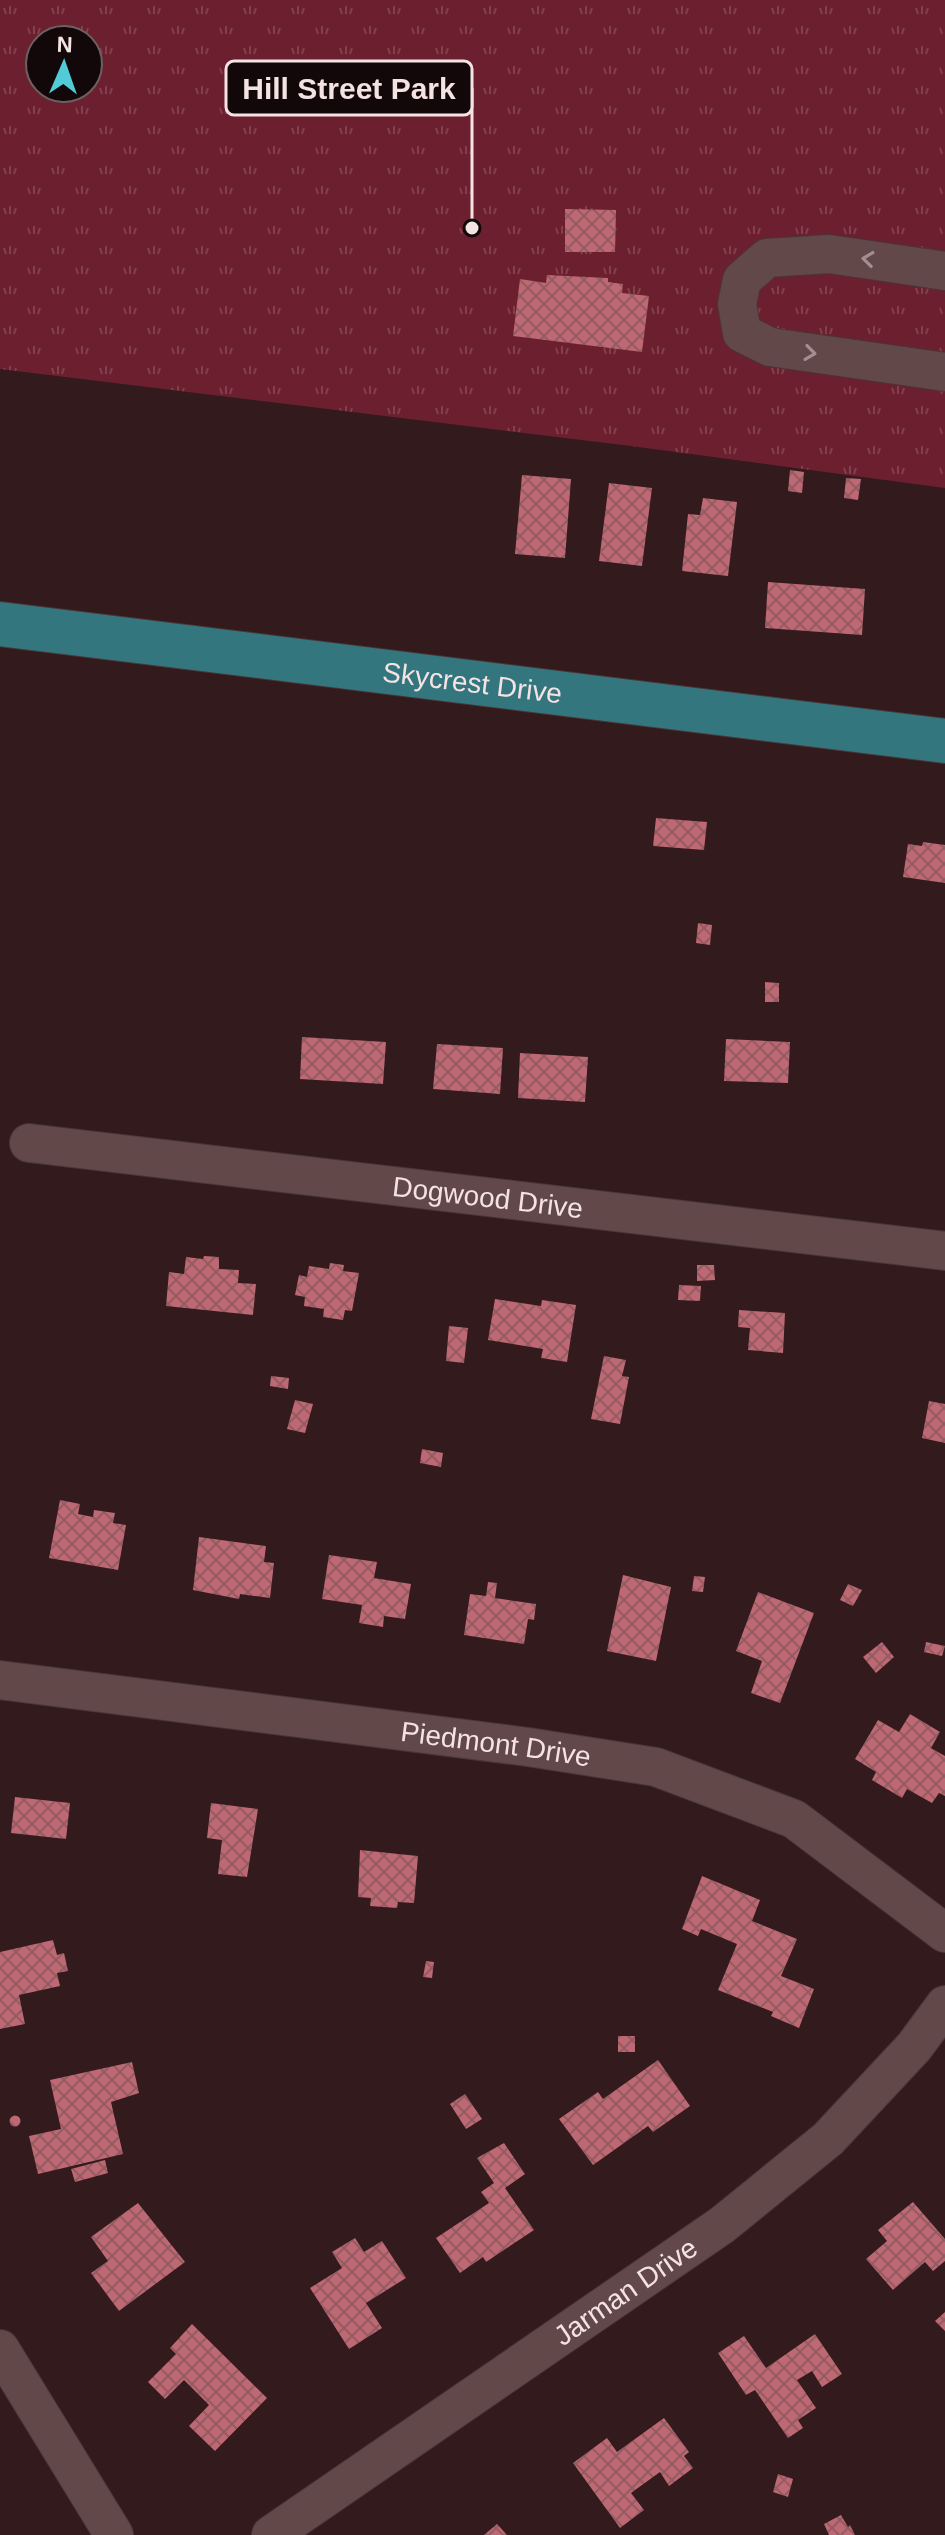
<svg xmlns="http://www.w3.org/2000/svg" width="945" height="2535" viewBox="0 0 945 2535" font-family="Arial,sans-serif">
<defs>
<pattern id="grass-tufts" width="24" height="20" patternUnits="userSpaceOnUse" patternTransform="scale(2)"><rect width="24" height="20" fill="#6c202f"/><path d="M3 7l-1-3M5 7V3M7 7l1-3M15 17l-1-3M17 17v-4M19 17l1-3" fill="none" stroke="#82404d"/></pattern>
<pattern id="building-cross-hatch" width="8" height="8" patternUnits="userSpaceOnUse" patternTransform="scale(2)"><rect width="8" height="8" fill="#bd6873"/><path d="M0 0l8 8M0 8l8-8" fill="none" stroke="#955b63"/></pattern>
</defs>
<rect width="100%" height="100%" fill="#321a1d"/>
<!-- grass -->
<path fill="url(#grass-tufts)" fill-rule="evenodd" d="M 0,0 L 945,0 L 945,488 L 631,446 L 0,369 ZM 40,40 L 88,40 L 88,88 L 40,88 Z"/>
<!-- building -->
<g fill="url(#building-cross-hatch)">
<polygon points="565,209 616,210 615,252 565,252"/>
<polygon points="547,275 608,278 608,282 623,284 622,293 649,296 642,352 513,336 520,279 546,283"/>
<polygon points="790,470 804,472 802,493 788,491"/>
<polygon points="522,475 571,479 565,558 515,554"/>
<polygon points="846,478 861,479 858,500 844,498"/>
<polygon points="609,483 652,488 642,566 599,561"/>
<polygon points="703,498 737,502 728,576 682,571 688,514 700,515"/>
<polygon points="768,582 865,589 862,635 765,628"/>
<polygon points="656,818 707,822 704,850 653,846"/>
<polygon points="923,842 945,845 945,883 903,877 908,844 922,846"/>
<polygon points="698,923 712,925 710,945 696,943"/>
<polygon points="765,982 779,983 779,1002 765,1002"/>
<polygon points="302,1037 386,1042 383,1084 300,1079"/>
<polygon points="726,1039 790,1042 788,1083 724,1081"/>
<polygon points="437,1044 503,1048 500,1094 433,1089"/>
<polygon points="520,1053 588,1057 585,1102 518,1098"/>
<polygon points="204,1256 219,1257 219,1269 239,1270 238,1283 256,1284 253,1315 166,1306 169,1272 184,1274 186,1257 203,1259"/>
<polygon points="330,1263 344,1265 343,1271 359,1273 352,1311 345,1310 343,1320 323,1317 324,1309 304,1306 305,1297 295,1295 299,1275 307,1277 309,1266 329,1269"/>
<polygon points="697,1265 714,1265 715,1280 697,1281"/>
<polygon points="679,1285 701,1286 700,1301 678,1300"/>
<polygon points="495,1299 541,1306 542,1300 576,1305 567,1362 541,1358 543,1349 488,1340"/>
<polygon points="739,1310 785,1313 783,1353 748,1350 750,1328 738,1327"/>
<polygon points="449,1326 468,1328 464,1363 446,1361"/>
<polygon points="604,1356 626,1360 622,1376 629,1377 620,1424 591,1419"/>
<polygon points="271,1376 289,1378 288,1389 270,1386"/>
<polygon points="295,1400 313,1404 305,1433 287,1429"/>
<polygon points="929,1401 945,1404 945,1443 922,1438"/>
<polygon points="422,1449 443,1453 441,1467 420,1463"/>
<polygon points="60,1500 80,1504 78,1514 93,1517 94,1510 115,1513 113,1523 126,1525 118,1570 49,1558"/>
<polygon points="199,1537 266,1546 264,1562 274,1563 270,1598 240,1594 239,1599 193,1590"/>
<polygon points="329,1555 377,1562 374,1578 411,1584 405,1619 384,1616 383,1627 359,1623 362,1605 322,1599"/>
<polygon points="623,1575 671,1587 656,1661 607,1651"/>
<polygon points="694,1576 705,1577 703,1592 692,1591"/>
<polygon points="488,1582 497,1583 495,1598 536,1604 534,1620 528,1619 524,1644 464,1635 470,1594 486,1596"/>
<polygon points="848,1584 862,1590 853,1606 840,1600"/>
<polygon points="758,1592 814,1613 780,1703 751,1693 762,1661 736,1651"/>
<polygon points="882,1642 894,1657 876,1673 863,1657"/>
<polygon points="926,1642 945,1646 942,1656 924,1652"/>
<polygon points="910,1714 940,1732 931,1748 945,1756 945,1796 939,1793 932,1803 907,1789 902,1798 872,1780 876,1772 855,1759 878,1720 899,1732"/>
<polygon points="15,1797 70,1803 66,1839 11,1833"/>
<polygon points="211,1803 258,1809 247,1877 218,1874 222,1840 207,1838"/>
<polygon points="360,1850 418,1856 414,1903 398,1902 397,1908 370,1906 371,1898 358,1897"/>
<polygon points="702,1876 760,1900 752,1921 797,1939 781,1976 814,1989 799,2028 771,2016 773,2012 718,1990 737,1944 701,1929 698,1936 682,1929"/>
<polygon points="53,1940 57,1955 64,1953 68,1971 57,1973 60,1986 19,1995 25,2024 0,2029 0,1952"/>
<polygon points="426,1961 434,1962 432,1978 423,1977"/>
<rect x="618" y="2036" width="17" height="16"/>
<polygon points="658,2060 690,2106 653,2132 648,2126 593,2165 559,2119 598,2092 603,2099"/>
<polygon points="132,2062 139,2093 111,2102 123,2154 38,2174 29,2136 61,2129 50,2080"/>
<polygon points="465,2094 482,2119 466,2129 450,2104"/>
<circle cx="15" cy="2121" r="5.5"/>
<polygon points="504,2143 525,2174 505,2188 534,2230 486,2262 483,2257 460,2273 436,2238 489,2203 481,2192 494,2183 477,2158"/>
<polygon points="105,2160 108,2173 75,2182 71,2169"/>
<polygon points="913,2202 945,2239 945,2261 933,2271 925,2262 893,2290 866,2259 887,2241 878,2230"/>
<polygon points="138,2203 185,2262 119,2311 91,2273 108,2261 91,2237"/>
<polygon points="355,2238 364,2252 382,2241 406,2278 366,2303 382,2328 349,2349 310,2288 342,2268 332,2252"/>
<polygon points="945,2312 945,2331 935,2321"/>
<polygon points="192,2324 267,2398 215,2451 189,2426 209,2405 184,2380 165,2399 148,2382 176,2354 170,2348"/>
<polygon points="815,2334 842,2374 822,2387 812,2371 797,2380 816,2408 798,2420 803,2428 788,2438 755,2390 746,2395 718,2353 744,2336 766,2368"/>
<polygon points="664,2418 689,2452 684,2456 693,2468 669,2486 660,2472 631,2493 644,2510 620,2528 573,2463 607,2438 617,2452"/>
<polygon points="778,2474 793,2479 788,2497 773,2492"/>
<polygon points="841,2515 848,2527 850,2525 855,2535 829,2535 824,2524"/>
<polygon points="497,2524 507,2535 484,2535"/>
</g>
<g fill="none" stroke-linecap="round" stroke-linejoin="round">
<defs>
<g id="minor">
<polyline points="945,271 829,254 767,258 742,280 737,304 742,333 770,347 945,372"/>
<path id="s1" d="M 29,1143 L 945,1251"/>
<path id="s2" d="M 0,1680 L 528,1747 L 656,1767 L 794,1819 L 945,1933"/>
<polyline points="0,2349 114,2535"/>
<path id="s3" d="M 271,2535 L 722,2225 L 828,2139 L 914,2047 L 945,2005"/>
</g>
<g id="major">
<path id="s4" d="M 0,624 L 945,741"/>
</g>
</defs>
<!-- minor casing -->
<use href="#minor" stroke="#493638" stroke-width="40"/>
<!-- major casing -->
<use href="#major" stroke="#493638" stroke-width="46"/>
<!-- minor -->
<use href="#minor" stroke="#63484a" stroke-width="38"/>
<!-- major -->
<use href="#major" stroke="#33767e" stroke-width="44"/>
</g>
<!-- one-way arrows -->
<defs><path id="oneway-chevron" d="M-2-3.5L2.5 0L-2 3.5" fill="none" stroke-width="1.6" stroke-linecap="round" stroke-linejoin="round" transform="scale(2)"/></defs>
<g stroke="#a58e8f">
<use href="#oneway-chevron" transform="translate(868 259) rotate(-173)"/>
<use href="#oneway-chevron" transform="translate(810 353) rotate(8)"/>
</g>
<g text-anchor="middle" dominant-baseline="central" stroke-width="6" stroke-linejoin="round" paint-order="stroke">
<!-- street labels -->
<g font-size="28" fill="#f5e3e4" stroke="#130809">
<text stroke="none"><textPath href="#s4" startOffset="476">Skycrest Drive</textPath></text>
<text stroke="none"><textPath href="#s1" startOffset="462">Dogwood Drive</textPath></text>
<text stroke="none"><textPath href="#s2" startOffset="500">Piedmont Drive</textPath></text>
<text stroke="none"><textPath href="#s3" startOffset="430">Jarman Drive</textPath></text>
</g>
</g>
<!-- callouts -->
<path fill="none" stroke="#f5e3e4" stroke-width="3" d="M472 228L472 88"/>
<circle fill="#f5e3e4" stroke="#130809" stroke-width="3" cx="472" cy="228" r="8"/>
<rect fill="#130809" stroke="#f5e3e4" stroke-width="3" x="226" y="61" width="246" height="54" rx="8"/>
<g font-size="30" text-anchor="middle" font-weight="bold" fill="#f5e3e4">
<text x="349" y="99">Hill Street Park</text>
</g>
<!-- north arrow -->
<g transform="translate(64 64) rotate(2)"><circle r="38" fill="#130809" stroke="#6d6061" stroke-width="2"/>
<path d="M0-6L14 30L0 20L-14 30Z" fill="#52cbd8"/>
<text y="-12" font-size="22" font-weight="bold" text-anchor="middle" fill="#f5e3e4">N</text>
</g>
</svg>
